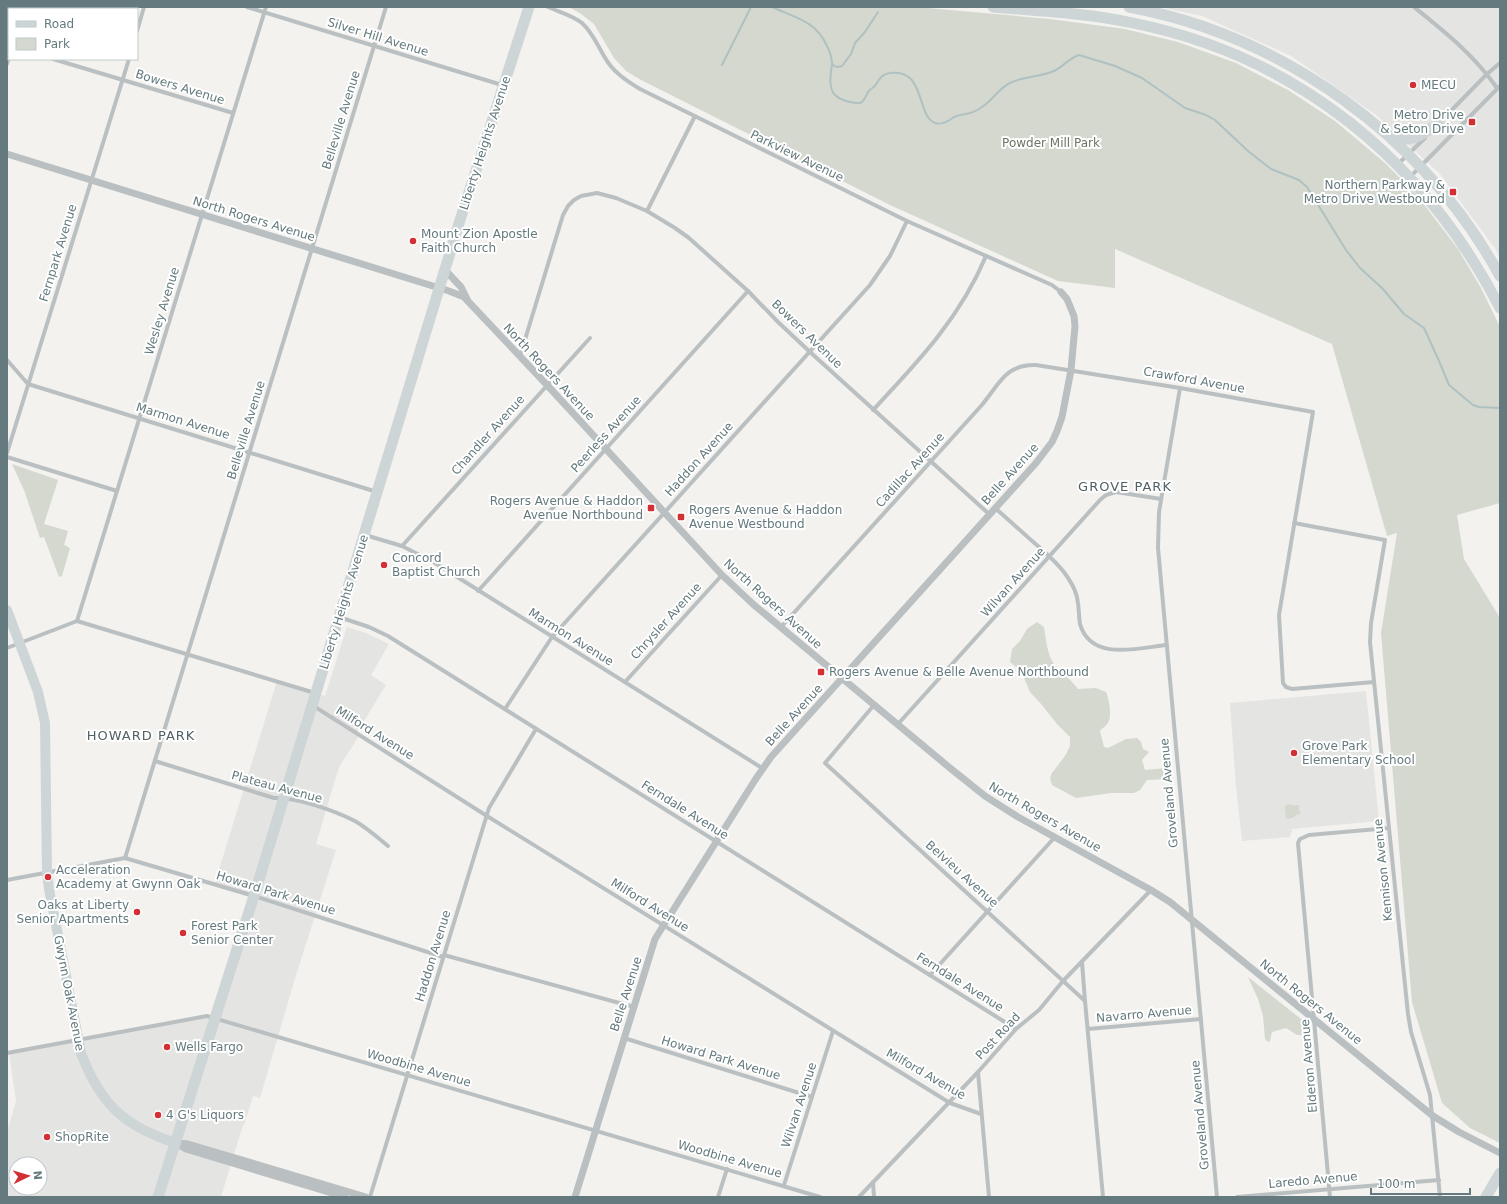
<svg xmlns="http://www.w3.org/2000/svg" width="1507" height="1204" viewBox="0 0 1507 1204" font-family="'DejaVu Sans',sans-serif">
<rect width="100%" height="100%" fill="#f3f2ef"/>
<!-- built -->
<g fill="#e4e4e3" fill-rule="evenodd">
<polygon points="1160,7 1500,7 1500,258 1494,247 1440,174 1376,115 1291,56 1202,16"/>
<path d="M 347,627 L 366,633 L 389,644 L 371,675 L 386,685 L 356,734 L 359,736 L 339,767 L 316,844 L 336,850 L 296,975 L 260,1098 L 253,1096 L 244,1125 L 243,1125 L 221,1197 L 7,1197 L 7,1132 L 16,1101 L 9,1053 L 207,1016 L 216,1018 L 253,898 L 214,886 L 277,681 L 325,696 ZM 16,1164 L 40,1164 L 40,1188 L 16,1188 Z"/>
<polygon points="1366,691 1379,821 1292,829 1290,837 1242,841 1236,786 1230,703"/>
</g>
<!-- green -->
<g fill="#d4d8cf">
<polygon points="569,7 917,7 1050,19 1125,29 1178,42 1236,63 1288,90 1335,121 1385,163 1416,194 1458,249 1481,288 1500,327 1500,503 1457,515 1464,559 1500,618 1500,1143 1470,1128 1442,1103 1412,1002 1381,633 1397,533 1387,536 1332,344 1115,249 1115,288 1058,281 890,205 641,80 626,71 614,58 594,24 581,14"/>
<polygon points="12,464 58,480 44,524 68,531 64,545 70,548 62,576 59,577 44,537 40,538 24,490"/>
<path d="M 1037,622 L 1044,627 C 1046,639 1047,654 1054,664 C 1061,673 1071,679 1078,689 L 1096,688 L 1106,692 C 1109,699 1113,718 1107,724 C 1105,727 1102,728 1100,731 L 1104,747 L 1108,748 L 1126,739 L 1137,738 L 1141,742 L 1143,749 L 1149,752 L 1142,760 L 1145,770 L 1166,768 L 1170,771 L 1170,777 L 1166,779 L 1147,780 L 1140,790 L 1134,793 L 1111,793 L 1076,798 L 1052,785 L 1050,778 L 1052,773 L 1065,756 L 1070,746 L 1070,737 L 1057,724 L 1042,705 L 1030,692 L 1021,671 L 1010,662 L 1012,649 L 1020,641 L 1027,629 Z"/>
<polygon points="1290,804 1294,806 1295,805 1299,805 1299,810 1301,812 1299,815 1297,814 1294,817 1289,819 1286,818 1285,808 1286,805"/>
<polygon points="1248,977 1310,1026 1311,1035 1297,1035 1286,1028 1272,1032 1270,1041 1268,1042 1265,1039 1263,1016 1258,999"/>
</g>
<g fill="none" stroke-linecap="round" stroke-linejoin="round">
<!-- stream -->
<g stroke="#b0c1c1" stroke-width="2">
<path d="M 772,7 C 796,18 816,21 827,46 C 830,52 832,58 832,64 C 831,73 828,85 834,94 C 838,98 845,101 850,102 C 863,105 863,102 868,92 C 870,89 873,88 875,86 C 879,80 881,74 890,73 C 926,68 916,116 935,123 C 941,125 949,121 954,117 C 958,115 962,115 966,114 C 971,113 978,110 982,107 C 993,100 999,88 1010,83 C 1021,77 1040,77 1054,71 C 1063,67 1069,58 1079,55 L 1115,66 L 1142,78 L 1185,108 L 1206,115 L 1215,120 L 1248,151 L 1271,169 L 1299,180 L 1307,187 L 1346,250 L 1360,268 L 1382,288 L 1404,314 L 1424,328 L 1439,361 L 1449,385 L 1473,405 L 1479,407 L 1500,408"/>
<polyline points="832,63 834,66 838,67 842,66 851,54 855,43 865,32 878,12"/>
<polyline points="722,65 751,7"/>
</g>
<!-- minor -->
<g stroke="#bac0c1" stroke-width="4">
<polyline points="247,7 502,85"/>
<path d="M 548,7 C 559,12 572,15 582,23 C 592,32 597,44 604,56 C 612,71 625,80 640,89 L 907,221 L 1052,285 L 1061,292"/>
<path d="M 1414,7 C 1445,32 1474,55 1497,88"/>
<polyline points="24,9 24,7"/>
<polyline points="137,31 144,7"/>
<polyline points="7,45 9,46"/>
<polyline points="53,59 233,113"/>
<polyline points="7,64 9,57"/>
<polyline points="1439,123 1487,74 1500,63"/>
<polyline points="1398,164 1425,138"/>
<polyline points="1410,177 1500,86"/>
<polyline points="647,211 695,116"/>
<polyline points="520,356 563,215 568,206 574,200 581,196 597,193 616,198 647,211 675,228 689,238 748,291 778,322 810,352 989,514"/>
<polyline points="7,360 28,384 377,492"/>
<polyline points="1180,388 1159,512 1158,548 1217,1197"/>
<path d="M 873,410 C 918,362 960,318 986,256"/>
<polyline points="7,453 129,59"/>
<polyline points="7,457 117,491"/>
<path d="M 995,508 C 1010,521 1024,534 1039,547 C 1049,556 1061,566 1068,578 C 1073,585 1077,594 1078,603 C 1079,610 1079,618 1080,624 C 1091,662 1138,648 1166,645"/>
<polyline points="1294,523 1385,540 1371,623 1370,642 1408,1014 1411,1032 1430,1095 1440,1197"/>
<polyline points="365,535 402,546 435,563 762,768"/>
<polyline points="402,546 590,338"/>
<polyline points="478,591 748,291"/>
<polyline points="339,617 369,627 388,636 1016,1029"/>
<polyline points="77,621 266,7"/>
<path d="M 781,627 L 981,406 C 999,385 1005,364 1036,365 L 1180,388 L 1313,412 L 1279,615 L 1283,683 L 1286,687 L 1292,689 L 1374,682"/>
<polyline points="7,648 77,621 315,693"/>
<polyline points="625,682 722,575"/>
<polyline points="312,705 487,816 950,1103 981,1114"/>
<polyline points="874,705 825,763 1085,1001 1103,1197"/>
<polyline points="505,709 552,637 870,285 890,256 907,221"/>
<polyline points="898,724 1100,500 1106,495 1116,492 1161,499"/>
<path d="M 155,761 L 274,798 C 297,797 335,811 355,821 C 367,828 377,837 388,846"/>
<polyline points="125,858 386,7"/>
<polyline points="7,880 125,858 254,896 443,957"/>
<polyline points="444,955 634,1007"/>
<polyline points="1082,962 1085,1001"/>
<polyline points="930,975 1055,837"/>
<polyline points="1088,1029 1201,1019"/>
<polyline points="624,1038 812,1097"/>
<polyline points="7,1053 207,1016 820,1197"/>
<polyline points="978,1072 989,1197"/>
<polyline points="873,1182 874,1197"/>
<polyline points="784,1185 833,1031"/>
<polyline points="370,1197 489,808 536,729"/>
<polyline points="718,1197 727,1169"/>
<polyline points="859,1197 978,1072 1016,1029 1039,1010 1063,981 1151,890"/>
<polyline points="1237,1197 1439,1180"/>
<polyline points="1330,1197 1298,843 1300,839 1309,835 1389,828"/>
</g>
<!-- tertiary -->
<g stroke="#bac0c1" stroke-width="7">
<polyline points="7,154 449,291 464,297 547,385 722,575 754,605 950,768 985,796 1018,817 1151,890 1170,902 1433,1116 1459,1132 1500,1153"/>
<polyline points="445,270 461,287 467,299"/>
<polyline points="176,1143 188,1144 366,1197"/>
<polyline points="176,1143 186,1149 345,1197"/>
<polyline points="575,1197 655,939 755,780 771,757 1036,463 1052,442 1057,431 1062,417 1071,370 1075,326 1074,316 1067,299 1061,292"/>
</g>
<!-- secondary -->
<path stroke="#ced5d6" stroke-width="10" d="M 7,610 L 38,692 L 45,723 L 47,872 L 49,889 L 81,1053 C 100,1104 125,1127 176,1143"/>
<!-- primary -->
<g stroke="#ced5d6" stroke-width="11">
<path d="M 993,7 C 1040,11 1087,13 1133,23 C 1297,56 1424,160 1500,308"/>
<path d="M 1129,7 C 1284,36 1424,137 1500,276"/>
<path d="M 1391,136 C 1411,145 1423,134 1439,123"/>
<polyline points="158,1197 254,896 460,220 529,7"/>
<polyline points="1486,1197 1500,1173"/>
</g>
</g>
<!-- markers -->
<g fill="#d33036" stroke="#fff" stroke-width="1.5">
<circle cx="1413" cy="85" r="4"/>
<rect x="1468" y="118" width="8" height="8" rx="2"/>
<rect x="1449" y="188" width="8" height="8" rx="2"/>
<circle cx="413" cy="241" r="4"/>
<rect x="647" y="504" width="8" height="8" rx="2"/>
<rect x="677" y="513" width="8" height="8" rx="2"/>
<circle cx="384" cy="565" r="4"/>
<rect x="817" y="668" width="8" height="8" rx="2"/>
<circle cx="1294" cy="753" r="4"/>
<circle cx="48" cy="877" r="4"/>
<circle cx="137" cy="912" r="4"/>
<circle cx="183" cy="933" r="4"/>
<circle cx="167" cy="1047" r="4"/>
<circle cx="158" cy="1115" r="4"/>
<circle cx="47" cy="1137" r="4"/>
</g>
<g text-anchor="middle" dominant-baseline="central" stroke-width="4" stroke-linejoin="round" paint-order="stroke">
<!-- street labels -->
<g font-size="12" fill="#657a7e" stroke="#fff">
<text transform="translate(378 37) rotate(17)">Silver Hill Avenue</text>
<text transform="translate(180 87) rotate(17)">Bowers Avenue</text>
<text transform="translate(341 120) rotate(-73)">Belleville Avenue</text>
<text transform="translate(485 143) rotate(-72)">Liberty Heights Avenue</text>
<text transform="translate(797 156) rotate(26)">Parkview Avenue</text>
<text transform="translate(254 219) rotate(17)">North Rogers Avenue</text>
<text transform="translate(58 253) rotate(-73)">Fernpark Avenue</text>
<text transform="translate(162 311) rotate(-73)">Wesley Avenue</text>
<text transform="translate(807 334) rotate(44)">Bowers Avenue</text>
<text transform="translate(549 372) rotate(47)">North Rogers Avenue</text>
<text transform="translate(1194 380) rotate(10)">Crawford Avenue</text>
<text transform="translate(183 421) rotate(17)">Marmon Avenue</text>
<text transform="translate(246 430) rotate(-73)">Belleville Avenue</text>
<text transform="translate(606 434) rotate(-48)">Peerless Avenue</text>
<text transform="translate(488 435) rotate(-48)">Chandler Avenue</text>
<text transform="translate(699 459) rotate(-48)">Haddon Avenue</text>
<text transform="translate(910 470) rotate(-48)">Cadillac Avenue</text>
<text transform="translate(1010 474) rotate(-48)">Belle Avenue</text>
<text transform="translate(1013 582) rotate(-48)">Wilvan Avenue</text>
<text transform="translate(344 602) rotate(-73)">Liberty Heights Avenue</text>
<text transform="translate(773 604) rotate(42)">North Rogers Avenue</text>
<text transform="translate(666 621) rotate(-48)">Chrysler Avenue</text>
<text transform="translate(571 637) rotate(32)">Marmon Avenue</text>
<text transform="translate(794 715) rotate(-48)">Belle Avenue</text>
<text transform="translate(375 733) rotate(32)">Milford Avenue</text>
<text transform="translate(277 787) rotate(15)">Plateau Avenue</text>
<text transform="translate(1169 793) rotate(-95)">Groveland Avenue</text>
<text transform="translate(685 810) rotate(32)">Ferndale Avenue</text>
<text transform="translate(1045 817) rotate(30)">North Rogers Avenue</text>
<text transform="translate(1383 870) rotate(-96)">Kennison Avenue</text>
<text transform="translate(962 874) rotate(42)">Belvieu Avenue</text>
<text transform="translate(276 893) rotate(17)">Howard Park Avenue</text>
<text transform="translate(650 905) rotate(32)">Milford Avenue</text>
<text transform="translate(433 956) rotate(-73)">Haddon Avenue</text>
<text transform="translate(960 982) rotate(32)">Ferndale Avenue</text>
<text transform="translate(69 993) rotate(79)">Gwynn Oak Avenue</text>
<text transform="translate(626 994) rotate(-72)">Belle Avenue</text>
<text transform="translate(1311 1002) rotate(39)">North Rogers Avenue</text>
<text transform="translate(1144 1014) rotate(-5)">Navarro Avenue</text>
<text transform="translate(998 1036) rotate(-47)">Post Road</text>
<text transform="translate(721 1058) rotate(17)">Howard Park Avenue</text>
<text transform="translate(1309 1066) rotate(-95)">Elderon Avenue</text>
<text transform="translate(419 1068) rotate(16)">Woodbine Avenue</text>
<text transform="translate(926 1074) rotate(30)">Milford Avenue</text>
<text transform="translate(799 1105) rotate(-72)">Wilvan Avenue</text>
<text transform="translate(1200 1115) rotate(-95)">Groveland Avenue</text>
<text transform="translate(730 1159) rotate(16)">Woodbine Avenue</text>
<text transform="translate(1313 1180) rotate(-5)">Laredo Avenue</text>
</g>
<!-- poi labels -->
<g font-size="12" fill="#657a7e" stroke="#fff" text-anchor="start">
<text x="1421" y="85">MECU</text>
<text x="1464" y="115" text-anchor="end">Metro Drive<tspan x="1464" dy="14">&amp; Seton Drive</tspan></text>
<text x="1445" y="185" text-anchor="end">Northern Parkway &amp;<tspan x="1445" dy="14">Metro Drive Westbound</tspan></text>
<text x="421" y="234">Mount Zion Apostle<tspan x="421" dy="14">Faith Church</tspan></text>
<text x="643" y="501" text-anchor="end">Rogers Avenue &amp; Haddon<tspan x="643" dy="14">Avenue Northbound</tspan></text>
<text x="689" y="510">Rogers Avenue &amp; Haddon<tspan x="689" dy="14">Avenue Westbound</tspan></text>
<text x="392" y="558">Concord<tspan x="392" dy="14">Baptist Church</tspan></text>
<text x="829" y="672">Rogers Avenue &amp; Belle Avenue Northbound</text>
<text x="1302" y="746">Grove Park<tspan x="1302" dy="14">Elementary School</tspan></text>
<text x="56" y="870">Acceleration<tspan x="56" dy="14">Academy at Gwynn Oak</tspan></text>
<text x="129" y="905" text-anchor="end">Oaks at Liberty<tspan x="129" dy="14">Senior Apartments</tspan></text>
<text x="191" y="926">Forest Park<tspan x="191" dy="14">Senior Center</tspan></text>
<text x="175" y="1047">Wells Fargo</text>
<text x="166" y="1115">4 G's Liquors</text>
<text x="55" y="1137">ShopRite</text>
</g>
<!-- park labels -->
<g font-size="12" fill="#6c7663" stroke="#fff">
<text x="1051" y="143">Powder Mill Park</text>
</g>
<!-- neighbourhood labels -->
<g font-size="13" letter-spacing="1" fill="#526164" stroke="#fff">
<text x="1125" y="486">GROVE PARK</text>
<text x="141" y="735">HOWARD PARK</text>
</g>
</g>
<!-- border -->
<rect width="1507" height="1204" fill="none" stroke="#657a7e" stroke-width="16"/>
<!-- legend -->
<rect x="8" y="8" width="130" height="52" fill="#ffffff" stroke="#c1cacb"/>
<rect x="16" y="21" width="20" height="6" fill="#ced5d6" stroke="#c1cacb"/>
<text x="44" y="28" font-size="12" fill="#657a7e">Road</text>
<rect x="16" y="38" width="20" height="12" fill="#d4d8cf" stroke="#c1cacb"/>
<text x="44" y="48" font-size="12" fill="#657a7e">Park</text>
<!-- north arrow -->
<g transform="translate(28 1176) rotate(85)"><circle r="19" fill="#ffffff" stroke="#c1cacb"/>
<path d="M0-3L7 15L0 10L-7 15Z" fill="#d33036"/>
<text y="-6" font-size="11" font-weight="bold" text-anchor="middle" fill="#657a7e">N</text>
</g>
<!-- scale -->
<path d="M1371 1188v6h99v-6" fill="none" stroke="#657a7e" stroke-width="2"/>
<text x="1377" y="1188" font-size="12" fill="#657a7e" stroke="#ffffff" stroke-width="3" paint-order="stroke">100 m</text>
</svg>
